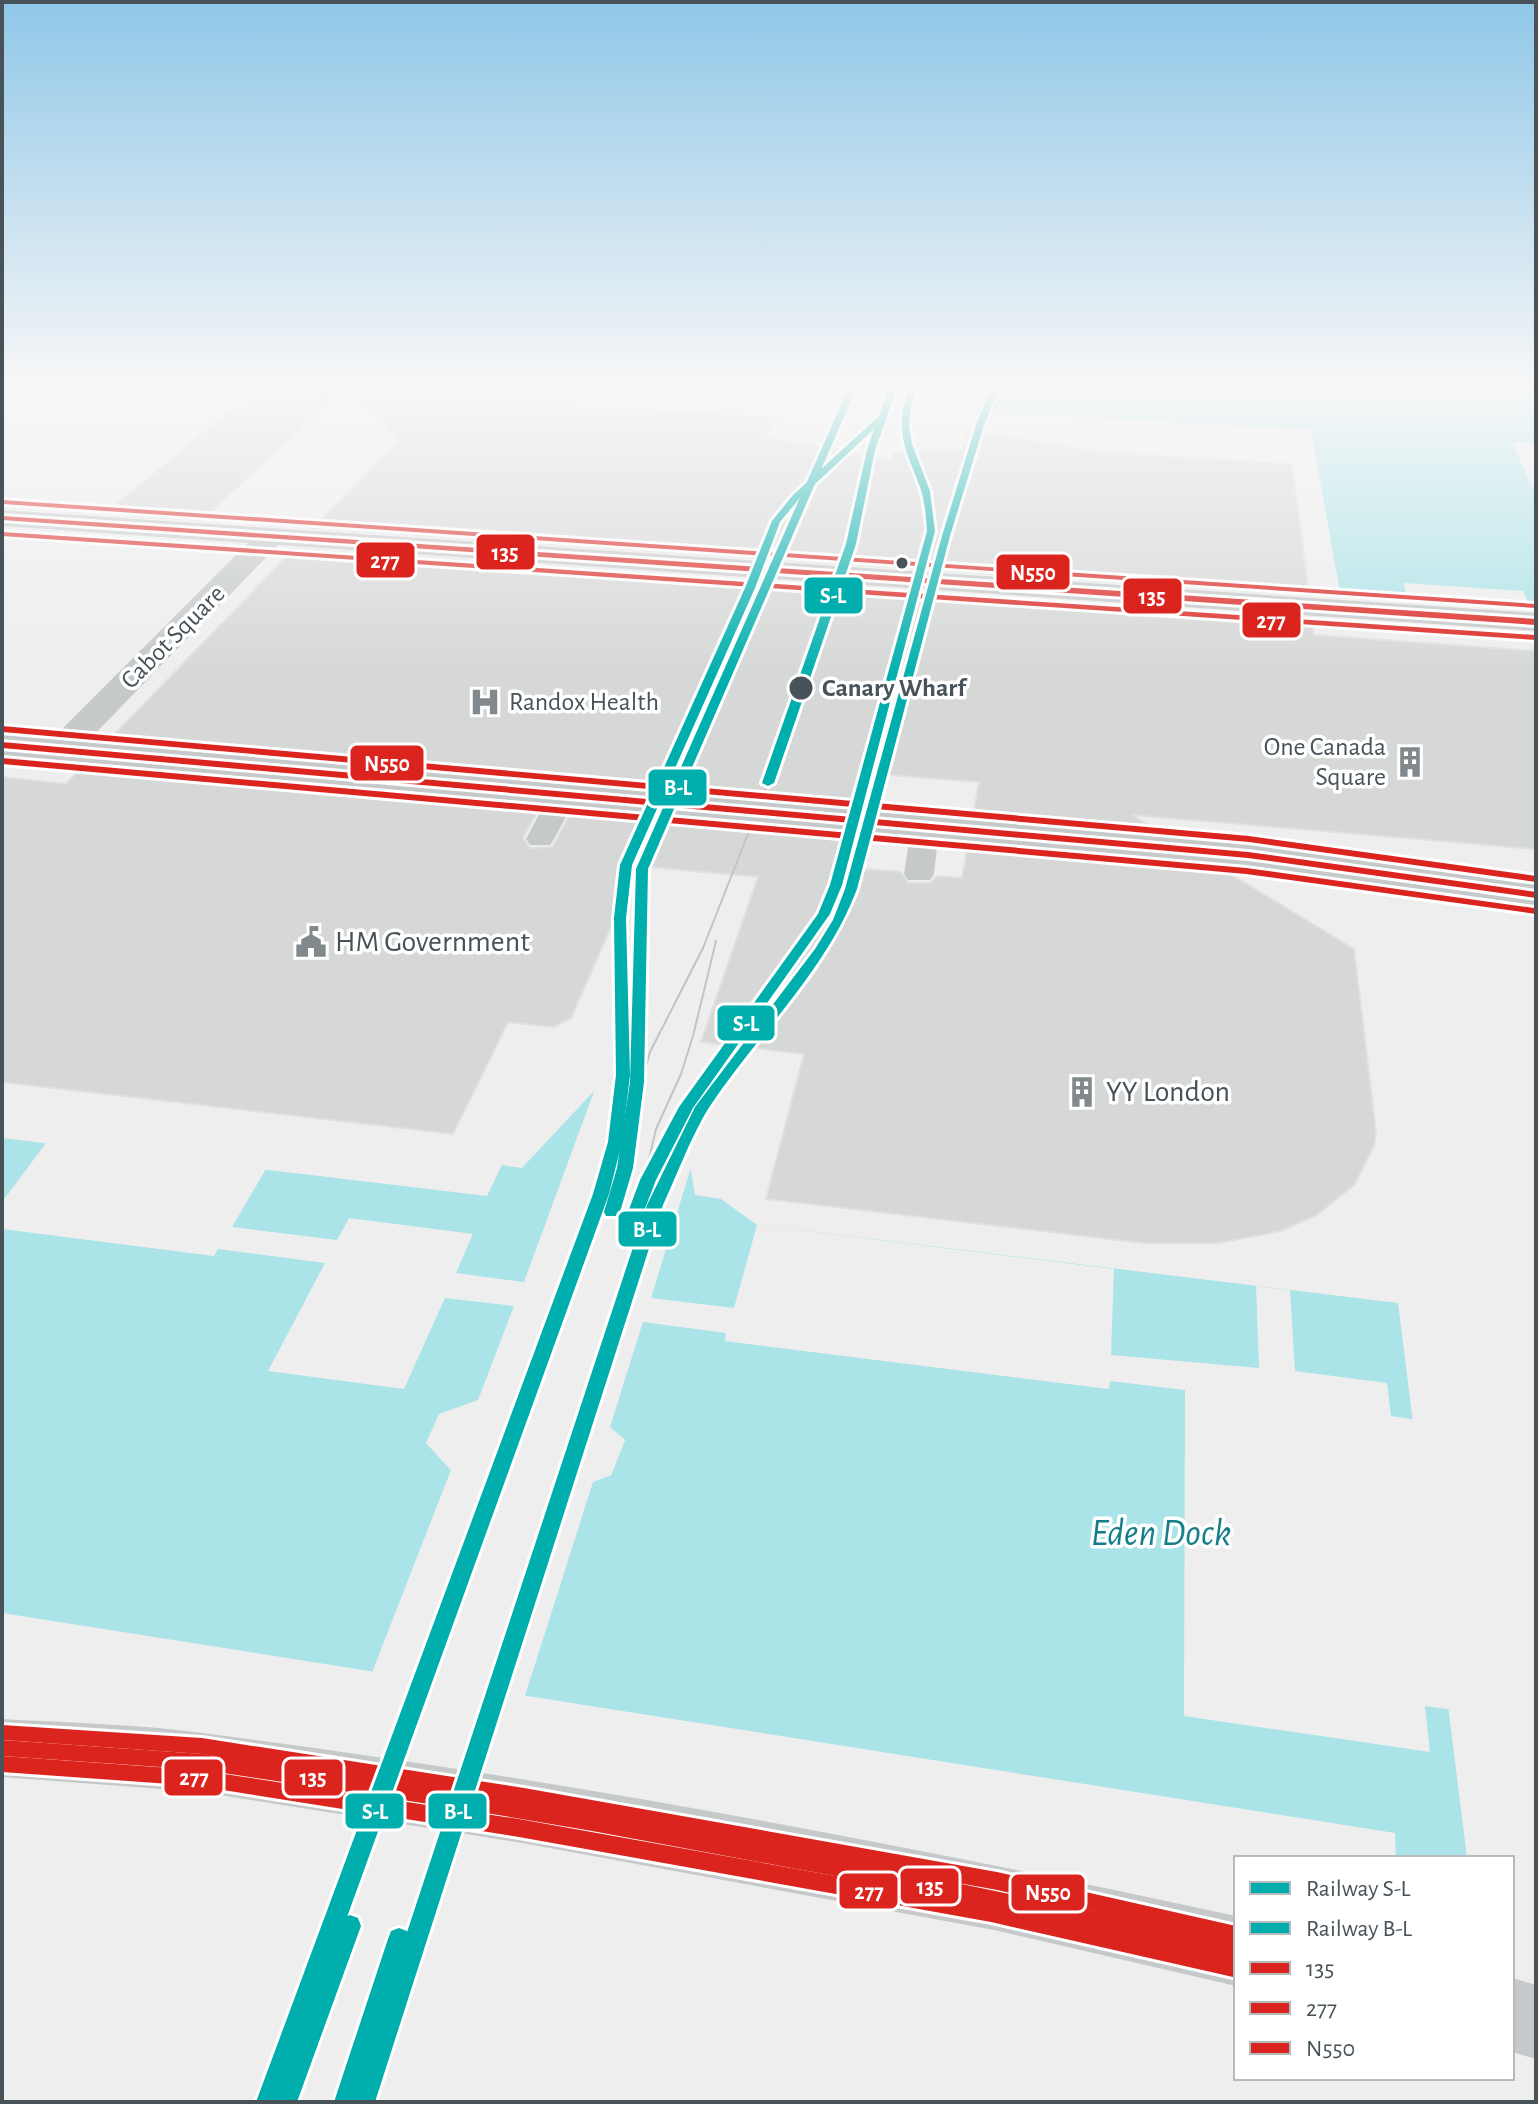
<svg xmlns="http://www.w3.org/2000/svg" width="1538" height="2104" viewBox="0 0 1538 2104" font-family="'Alegreya Sans',sans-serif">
<rect width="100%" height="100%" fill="#efeeee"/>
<!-- water -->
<g fill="#aae3e8" fill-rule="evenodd">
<polygon points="133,383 322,383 226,399 120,393"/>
<polygon points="481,383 1536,383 1536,443 1512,442 1536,495 1536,604 1529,604 1523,591 1404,583 1406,596 1340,592 1311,430"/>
<path d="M 595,1090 L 679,1099 L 695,1195 L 721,1199 L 757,1225 L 1398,1303 L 1467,1858 L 1396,1858 L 1395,1833 L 2,1613 L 2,1138 L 487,1196 L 502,1165 L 522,1168 ZM 485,1398 L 596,1417 L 625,1440 L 611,1475 L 574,1488 L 450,1469 L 426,1443 L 439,1414 Z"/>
</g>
<!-- pier -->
<g fill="#efeeee" fill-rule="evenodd">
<polygon points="822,388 981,397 975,415 813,406"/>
<path d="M 596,1086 L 683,1098 L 693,1161 L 651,1298 L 734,1308 L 757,1225 L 1114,1269 L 1111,1355 L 1259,1368 L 1256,1286 L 1290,1290 L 1295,1371 L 1387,1383 L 1391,1416 L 1417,1420 L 1454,1710 L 1425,1706 L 1430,1752 L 1184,1716 L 1185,1390 L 1110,1381 L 1109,1389 L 725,1341 L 726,1333 L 643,1322 L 610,1427 L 625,1440 L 611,1475 L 593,1482 L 524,1699 L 371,1675 L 451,1470 L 426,1443 L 440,1414 L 478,1400 L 514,1306 L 445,1298 L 404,1389 L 268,1371 L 325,1263 L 218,1249 L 214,1256 L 2,1229 L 2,1202 L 46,1143 L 266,1169 L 232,1227 L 337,1240 L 349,1218 L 473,1234 L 456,1273 L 524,1282 ZM 486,1402 L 595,1420 L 620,1441 L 608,1472 L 573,1484 L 452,1466 L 431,1442 L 442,1417 Z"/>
</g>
<!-- building -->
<g fill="#d6d7d7" stroke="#e0e0e1" stroke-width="2">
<polygon points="348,386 202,520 127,515 117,504 231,410 244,410 250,406"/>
<polygon points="353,393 776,417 766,437 892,460 894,452 963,450 969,430 1098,452 1292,464 1309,595 314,528 399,440"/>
<polygon points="294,549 1312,619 1314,635 1536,651 1536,849 1132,815 1163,834 973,817 979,782 878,774 869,808 108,741"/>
<polygon points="84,765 540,806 523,838 530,848 552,847 573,809 862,835 853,868 901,872 908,883 930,883 937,876 962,878 968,844 1217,866 1354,949 1376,1132 1374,1146 1355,1184 1317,1215 1281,1231 1218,1243 1144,1243 766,1199 804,1054 701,1042 758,877 638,866 571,1018 553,1027 508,1022 453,1134 2,1082 2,777 66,784"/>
</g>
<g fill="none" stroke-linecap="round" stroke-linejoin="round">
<!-- lane -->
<g fill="#c5c9ca" fill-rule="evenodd">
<polygon points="565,784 575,786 579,792 554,839 550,845 530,845 526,839 551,792 555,786"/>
<polygon points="925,820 935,823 939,829 934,874 930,880 908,880 904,874 911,829 915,823"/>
</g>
<!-- street -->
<g fill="#c5c9ca" fill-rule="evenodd">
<polygon points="2,510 1536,613 1536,631 278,545 87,742 1248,844 1536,883 1536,907 1248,866 2,755 2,735 52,739 248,543 2,526"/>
<path d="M 2,1719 C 69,1723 137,1724 203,1733 C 549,1777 895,1842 1236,1916 L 1236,1986 L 994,1930 L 522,1843 L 200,1792 L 2,1777 Z"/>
<polygon points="1512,1978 1536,1985 1536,2059 1512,2052"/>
</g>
<!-- tram -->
<g stroke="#c1c4c5" stroke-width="2">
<polyline points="601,1194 632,1116 650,1052 703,948 768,783"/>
<polyline points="640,1199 656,1129 681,1074 693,1036 716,941"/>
</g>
<defs>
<g id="bus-1">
<polygon points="2,516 1536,619 1536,625 2,520"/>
<polygon points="2,742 1248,852 1536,892 1536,898 1248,858 2,748"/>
<polygon points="2,1740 203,1754 462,1792 851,1861 1236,1941 1236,1961 851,1879 592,1831 462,1809 203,1770 2,1756"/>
</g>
<g id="bus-2">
<polygon points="2,532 1535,635 1536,640 2,536"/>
<polygon points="2,758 1246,868 1534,908 1536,908 1536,914 1246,874 2,764"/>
<polygon points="2,1756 198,1770 519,1819 991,1904 1233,1957 1236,1959 1236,1975 1233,1977 991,1922 519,1837 198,1786 2,1772"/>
</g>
<g id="bus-3">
<polygon points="2,500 1536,604 1536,608 3,504"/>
<polygon points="2,726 1249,836 1536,876 1536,882 1249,842 3,732"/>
<polygon points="2,1725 202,1738 524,1788 997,1872 1236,1926 1236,1944 997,1890 524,1804 202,1754 3,1740"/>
</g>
</defs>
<!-- bus-1 casing -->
<use href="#bus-1" stroke="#fff" stroke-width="6"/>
<!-- bus-2 casing -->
<use href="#bus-2" stroke="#fff" stroke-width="6"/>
<!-- bus-3 casing -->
<use href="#bus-3" stroke="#fff" stroke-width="6"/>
<!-- bus-1 -->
<use href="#bus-1" fill="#dc241f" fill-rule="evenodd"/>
<!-- bus-2 -->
<use href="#bus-2" fill="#dc241f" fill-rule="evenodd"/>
<!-- bus-3 -->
<use href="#bus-3" fill="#dc241f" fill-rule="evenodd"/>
<defs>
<g id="rail-1">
<polygon points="891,383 899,383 875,450 856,544 774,783 768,786 762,783 846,544 867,450 874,429 799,499 780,522 755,588 632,865 626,918 630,1075 622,1142 609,1194 280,2102 256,2102 593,1194 608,1142 616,1075 614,918 620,865 745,588 772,521 793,495 879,416"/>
<path d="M 910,383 L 918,383 L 911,407 L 909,426 L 912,444 L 930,491 L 935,531 L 842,885 L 830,914 L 693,1108 L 656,1180 L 639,1224 L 627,1224 L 625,1220 L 640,1180 L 679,1107 L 818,914 L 830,885 L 927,531 C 926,516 925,502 920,487 C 913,467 902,448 902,426 C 901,411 906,397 910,383 Z"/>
<polygon points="399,1928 407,1931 410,1939 358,2102 334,2102 388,1939 391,1931"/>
</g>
<g id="rail-2">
<polygon points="852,387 856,389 648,869 644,1082 633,1168 620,1212 618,1216 606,1216 604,1212 617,1168 630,1082 636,869 848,389"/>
<path d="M 994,388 L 998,390 L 984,425 L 950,536 L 857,889 C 826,971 759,1033 710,1106 C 693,1132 677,1175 663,1205 L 375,2102 L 351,2102 L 647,1205 L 695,1107 L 815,949 L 833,920 L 845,889 L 942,536 L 976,425 L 990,390 Z"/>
<polygon points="350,1915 358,1918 361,1926 297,2102 273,2102 342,1918"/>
</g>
</defs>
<!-- rail-1 casing -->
<use href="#rail-1" stroke="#fff" stroke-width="6"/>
<!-- rail-2 casing -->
<use href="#rail-2" stroke="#fff" stroke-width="6"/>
<!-- rail-1 -->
<use href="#rail-1" fill="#00afad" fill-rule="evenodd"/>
<!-- rail-2 -->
<use href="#rail-2" fill="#00afad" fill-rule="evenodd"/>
</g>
<!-- sky -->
<linearGradient id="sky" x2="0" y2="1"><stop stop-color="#8fc7e8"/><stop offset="0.57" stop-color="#f8f7f7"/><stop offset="1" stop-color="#f8f7f7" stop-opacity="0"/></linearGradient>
<rect width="1538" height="677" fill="url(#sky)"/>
<!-- icons -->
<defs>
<symbol id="hospital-bare" viewBox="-9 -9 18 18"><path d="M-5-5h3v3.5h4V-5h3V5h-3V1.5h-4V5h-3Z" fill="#82898d" stroke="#fff" stroke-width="2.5" paint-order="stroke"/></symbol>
<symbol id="building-bare" viewBox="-9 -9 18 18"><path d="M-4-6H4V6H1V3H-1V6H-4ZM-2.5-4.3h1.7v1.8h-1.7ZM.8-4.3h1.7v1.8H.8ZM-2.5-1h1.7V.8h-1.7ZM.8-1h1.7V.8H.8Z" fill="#82898d" stroke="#fff" stroke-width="2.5" paint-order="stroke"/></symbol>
<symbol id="civic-bare" viewBox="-9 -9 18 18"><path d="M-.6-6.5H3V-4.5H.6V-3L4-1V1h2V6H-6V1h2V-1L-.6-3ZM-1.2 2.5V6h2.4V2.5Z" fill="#82898d" stroke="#fff" stroke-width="2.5" paint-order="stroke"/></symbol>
</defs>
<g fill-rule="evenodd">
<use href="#hospital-bare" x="463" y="680" width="44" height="44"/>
<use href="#building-bare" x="1388" y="740" width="44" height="44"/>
<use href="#civic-bare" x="289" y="920" width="44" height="44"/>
<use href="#building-bare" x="1060" y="1070" width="44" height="44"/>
</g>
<!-- markers -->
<g fill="#475359" stroke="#fff" stroke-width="3">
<circle cx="902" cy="563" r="7"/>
<circle cx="801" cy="688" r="13"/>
</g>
<g text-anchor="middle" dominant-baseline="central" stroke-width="7" stroke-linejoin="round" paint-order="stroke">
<!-- far-street labels -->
<g font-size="26" fill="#475359" stroke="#fff">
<text transform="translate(173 637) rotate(-45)">Cabot Square</text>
</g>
<!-- far-stop labels -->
<g font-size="26" font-weight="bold" fill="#475359" stroke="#fff" text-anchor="start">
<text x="822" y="688">Canary Wharf</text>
</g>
<!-- far-poi labels -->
<g font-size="26" fill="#475359" stroke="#fff" text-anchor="start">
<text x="509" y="702">Randox Health</text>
<text x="1386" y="747" text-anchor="end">One Canada<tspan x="1386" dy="30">Square</tspan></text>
</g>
<!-- poi labels -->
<g font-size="30" fill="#475359" stroke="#fff" text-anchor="start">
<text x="335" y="942">HM Government</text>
<text x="1106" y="1092">YY London</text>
</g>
<!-- near-water labels -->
<g font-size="38" font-style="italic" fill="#147f89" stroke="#fff">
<text x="1161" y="1534">Eden Dock</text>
</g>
</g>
<g stroke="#fff" stroke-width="3">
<rect x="475" y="533" width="61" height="38" rx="8" fill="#dc241f"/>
<rect x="355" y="541" width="61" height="38" rx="8" fill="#dc241f"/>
<rect x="995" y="553" width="76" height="38" rx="8" fill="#dc241f"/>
<rect x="803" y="576" width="61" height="39" rx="8" fill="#00afad"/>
<rect x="1122" y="577" width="61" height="38" rx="8" fill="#dc241f"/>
<rect x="1241" y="601" width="61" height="38" rx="8" fill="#dc241f"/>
<rect x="349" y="744" width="76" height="38" rx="8" fill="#dc241f"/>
<rect x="647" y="768" width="61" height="39" rx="8" fill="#00afad"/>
<rect x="716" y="1004" width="60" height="38" rx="8" fill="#00afad"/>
<rect x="617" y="1210" width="61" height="38" rx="8" fill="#00afad"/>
<rect x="283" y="1758" width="61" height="39" rx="8" fill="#dc241f"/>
<rect x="163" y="1758" width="61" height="39" rx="8" fill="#dc241f"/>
<rect x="427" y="1792" width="61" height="38" rx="8" fill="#00afad"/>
<rect x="344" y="1792" width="61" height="38" rx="8" fill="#00afad"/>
<rect x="899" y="1867" width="61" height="38" rx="8" fill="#dc241f"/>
<rect x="838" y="1872" width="61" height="38" rx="8" fill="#dc241f"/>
<rect x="1010" y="1873" width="76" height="39" rx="8" fill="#dc241f"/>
</g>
<g font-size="22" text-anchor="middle" font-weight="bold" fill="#fff">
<text x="505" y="560">135</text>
<text x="385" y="568">277</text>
<text x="1033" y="580">N550</text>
<text x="833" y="603">S-L</text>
<text x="1152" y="604">135</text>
<text x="1271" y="628">277</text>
<text x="387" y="771">N550</text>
<text x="678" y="795">B-L</text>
<text x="746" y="1031">S-L</text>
<text x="647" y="1237">B-L</text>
<text x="313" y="1785">135</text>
<text x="194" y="1785">277</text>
<text x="458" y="1819">B-L</text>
<text x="375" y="1819">S-L</text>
<text x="930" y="1894">135</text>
<text x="869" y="1899">277</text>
<text x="1048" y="1900">N550</text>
</g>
<!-- border -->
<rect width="1538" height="2104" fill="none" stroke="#475359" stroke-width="8"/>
<!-- legend -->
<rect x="1234" y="1856" width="280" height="224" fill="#ffffff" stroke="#b5babd" stroke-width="2"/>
<rect x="1250" y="1882" width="40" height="12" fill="#00afad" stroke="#b5babd" stroke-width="2"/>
<text x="1306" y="1896" font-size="24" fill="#475359">Railway S-L</text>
<rect x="1250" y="1922" width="40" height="12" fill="#00afad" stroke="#b5babd" stroke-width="2"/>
<text x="1306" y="1936" font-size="24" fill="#475359">Railway B-L</text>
<rect x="1250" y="1962" width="40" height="12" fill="#dc241f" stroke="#b5babd" stroke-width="2"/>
<text x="1306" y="1976" font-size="24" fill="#475359">135</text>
<rect x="1250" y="2002" width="40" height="12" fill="#dc241f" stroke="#b5babd" stroke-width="2"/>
<text x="1306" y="2016" font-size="24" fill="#475359">277</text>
<rect x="1250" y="2042" width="40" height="12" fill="#dc241f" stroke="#b5babd" stroke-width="2"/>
<text x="1306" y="2056" font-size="24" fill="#475359">N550</text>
</svg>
